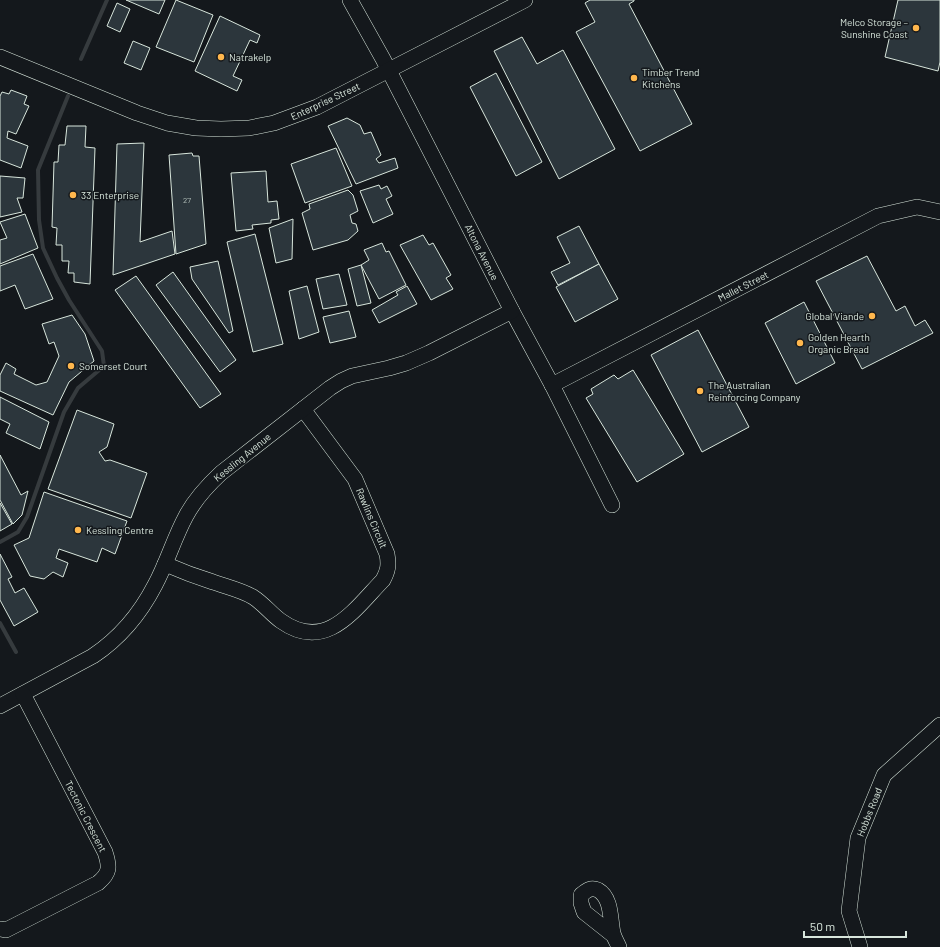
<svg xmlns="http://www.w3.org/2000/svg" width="940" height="947" viewBox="0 0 940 947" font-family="Barlow,sans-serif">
<rect width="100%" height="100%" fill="#14181c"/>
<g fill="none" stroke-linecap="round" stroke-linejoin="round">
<!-- stream -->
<g stroke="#363b3e" stroke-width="4">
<polyline points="81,59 107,0"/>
<polyline points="0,542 18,532 27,517 64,412 78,388 104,366 102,351 69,300 57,278 43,248 39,220 38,170 68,96"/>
<polyline points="0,623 16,652"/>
</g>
</g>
<!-- building -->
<g fill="#2c363c" stroke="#d8e6dc">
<polygon points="126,0 165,0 159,14"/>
<polygon points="176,0 213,15 194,62 156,47"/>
<polygon points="590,0 634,0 634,1 629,4 692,124 640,151 576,32 595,22 585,3"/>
<polygon points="898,0 940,0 940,62 938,71 885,57"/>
<polygon points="117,3 130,9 120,32 107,26"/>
<polygon points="220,16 260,35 257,43 250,40 233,76 242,80 237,91 195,71"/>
<polygon points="522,37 537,64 563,50 615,149 559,179 494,51"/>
<polygon points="133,41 150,48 141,70 124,63"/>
<polygon points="496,73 542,162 516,176 470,87"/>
<polygon points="11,90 27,96 24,104 29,106 16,134 8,131 7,138 28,146 21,168 0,160 0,96 2,92 9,94"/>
<polygon points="347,118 360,125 364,134 371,132 381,155 376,159 379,163 395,158 398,168 356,184 328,126"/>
<polygon points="67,126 86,126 85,147 95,148 90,284 74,282 74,273 68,273 69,261 62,261 62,245 56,245 57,228 52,227 54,162 58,162 59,145 65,145"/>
<polygon points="144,143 140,242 172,231 175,254 113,275 117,144"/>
<polygon points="336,148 352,186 305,203 291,164"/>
<polygon points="192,153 193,156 199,156 206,244 176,254 169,155"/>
<polygon points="266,171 268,202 277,201 279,219 271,220 271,223 252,225 253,229 236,231 231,173"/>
<polygon points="0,176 25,178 23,198 17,198 22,212 0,217"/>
<polygon points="379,185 381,189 387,186 392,196 386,199 393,214 373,223 360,191"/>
<polygon points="348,190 353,195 358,211 350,215 352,223 356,224 358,231 348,240 313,250 302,213 310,209 309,204"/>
<polygon points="25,214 38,248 0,264 0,240 7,238 0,222"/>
<polygon points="293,219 292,259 276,263 269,228"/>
<polygon points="579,226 599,264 558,285 551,272 570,263 557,237"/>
<polygon points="255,234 283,344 253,352 227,242"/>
<polygon points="423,235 429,245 433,243 451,275 446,278 453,289 431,300 400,245"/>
<polygon points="382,243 386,252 389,251 406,285 379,299 361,265 369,260 364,250"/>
<polygon points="33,254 53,299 25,309 15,285 0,291 0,266"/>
<polygon points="867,256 896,311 905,306 915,326 925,320 933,333 862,369 816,281"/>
<polygon points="218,261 233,331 229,333 192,279 190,267"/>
<polygon points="599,264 618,299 575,322 556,287"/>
<polygon points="361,265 371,303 357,306 348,269"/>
<polygon points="173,272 236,360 220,372 156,285"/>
<polygon points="339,274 347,305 323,309 316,279"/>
<polygon points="136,276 221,394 200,408 115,290"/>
<polygon points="307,286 319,332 299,339 289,291"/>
<polygon points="407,286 417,304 379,323 372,310 398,295 396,292"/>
<polygon points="804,302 835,363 796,384 765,323"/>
<polygon points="349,311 356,337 330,343 323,317"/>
<polygon points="72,315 85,334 94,361 69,382 53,415 0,391 0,375 6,363 16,369 14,374 36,385 47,382 59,356 54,342 49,344 42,324"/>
<polygon points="698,330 749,427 702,452 651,355"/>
<polygon points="633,370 684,454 637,482 586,398 593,394 591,389 614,375 618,379"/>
<polygon points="0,397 49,422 40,449 6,433 10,424 0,419"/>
<polygon points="77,410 114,424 107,447 99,452 105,461 110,460 147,473 131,518 48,489"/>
<polygon points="0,455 21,495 28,491 22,515 13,524 0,500"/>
<polygon points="44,492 127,521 115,554 102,548 97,562 59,549 56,558 68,563 63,577 53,572 44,579 30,576 14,545 29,538"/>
<polygon points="0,503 12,524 0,531"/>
<polygon points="0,554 12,577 8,579 15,593 24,588 38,612 14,626 0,600"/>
</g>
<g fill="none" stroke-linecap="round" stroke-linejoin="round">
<defs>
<g id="minor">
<polyline points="350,0 383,59 512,311 552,385 612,505"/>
<polyline points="0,57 137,113 167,123 196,128 221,129 249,128 274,123 317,107 525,0"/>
<polyline points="552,385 878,216 917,207 940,212"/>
<path d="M 165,564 C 181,571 197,577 213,582 C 227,587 241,590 253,597 C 264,604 271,614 281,621 C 326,653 354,610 383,580 C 388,571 389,565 387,554 L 355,479 L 303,409"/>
<path d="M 0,706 L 93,656 C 120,638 140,614 155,585 C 167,563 174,538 186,516 C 195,499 207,486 221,473 L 330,388 L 341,381 L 352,376 L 389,368 L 406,363 L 429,353 L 512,311"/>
<path d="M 0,929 L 6,930 L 98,883 C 110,873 110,867 105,852 L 23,694"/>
<path d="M 613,935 L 584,912 L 581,903 L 581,895 C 587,890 591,887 598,890 C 612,898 610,919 613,933 C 614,938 617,942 619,947"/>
<polyline points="860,947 849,911 858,838 884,775 940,725"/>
</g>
</defs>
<!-- minor casing -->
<use href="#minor" stroke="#d8e6dc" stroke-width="16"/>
<!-- minor -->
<use href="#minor" stroke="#14181c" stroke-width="15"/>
</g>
<!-- markers -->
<g fill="#ffb74d" stroke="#14181c" stroke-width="1.5">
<circle cx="916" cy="28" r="4"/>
<circle cx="221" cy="57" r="4"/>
<circle cx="634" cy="78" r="4"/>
<circle cx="73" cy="195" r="4"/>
<circle cx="872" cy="316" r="4"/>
<circle cx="800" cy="343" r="4"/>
<circle cx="71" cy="366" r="4"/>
<circle cx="700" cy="391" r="4"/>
<circle cx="78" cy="530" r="4"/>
</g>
<g text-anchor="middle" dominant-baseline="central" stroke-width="3" stroke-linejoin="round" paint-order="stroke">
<!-- number labels -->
<g font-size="8" fill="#adbab4">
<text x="187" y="200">27</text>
</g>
<!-- poi labels -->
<g font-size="10" fill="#d8e6dc" stroke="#14181c" text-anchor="start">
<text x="908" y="22" text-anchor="end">Melco Storage –<tspan x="908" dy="12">Sunshine Coast</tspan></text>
<text x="229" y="57">Natrakelp</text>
<text x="642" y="72">Timber Trend<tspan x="642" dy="12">Kitchens</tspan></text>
<text x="81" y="195">33 Enterprise</text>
<text x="864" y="316" text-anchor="end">Global Viande</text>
<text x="808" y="337">Golden Hearth<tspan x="808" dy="12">Organic Bread</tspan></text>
<text x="79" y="366">Somerset Court</text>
<text x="708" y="385">The Australian<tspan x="708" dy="12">Reinforcing Company</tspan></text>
<text x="86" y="530">Kessling Centre</text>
</g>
<!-- street labels -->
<g font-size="10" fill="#d8e6dc" stroke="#14181c">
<text transform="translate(325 101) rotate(-25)">Enterprise Street</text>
<text transform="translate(482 252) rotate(63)">Altona Avenue</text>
<text transform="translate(743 286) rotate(-27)">Mallet Street</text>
<text transform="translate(242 457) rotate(-39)">Kessling Avenue</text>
<text transform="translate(372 518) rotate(67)">Rawlins Circuit</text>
<text transform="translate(869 812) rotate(-68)">Hobbs Road</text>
<text transform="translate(86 816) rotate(63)">Tectonic Crescent</text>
</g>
</g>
<!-- scale -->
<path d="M804 931v6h102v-6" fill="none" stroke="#d8e6dc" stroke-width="2"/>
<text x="810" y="931" font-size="12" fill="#d8e6dc" stroke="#14181c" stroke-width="3" paint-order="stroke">50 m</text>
</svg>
